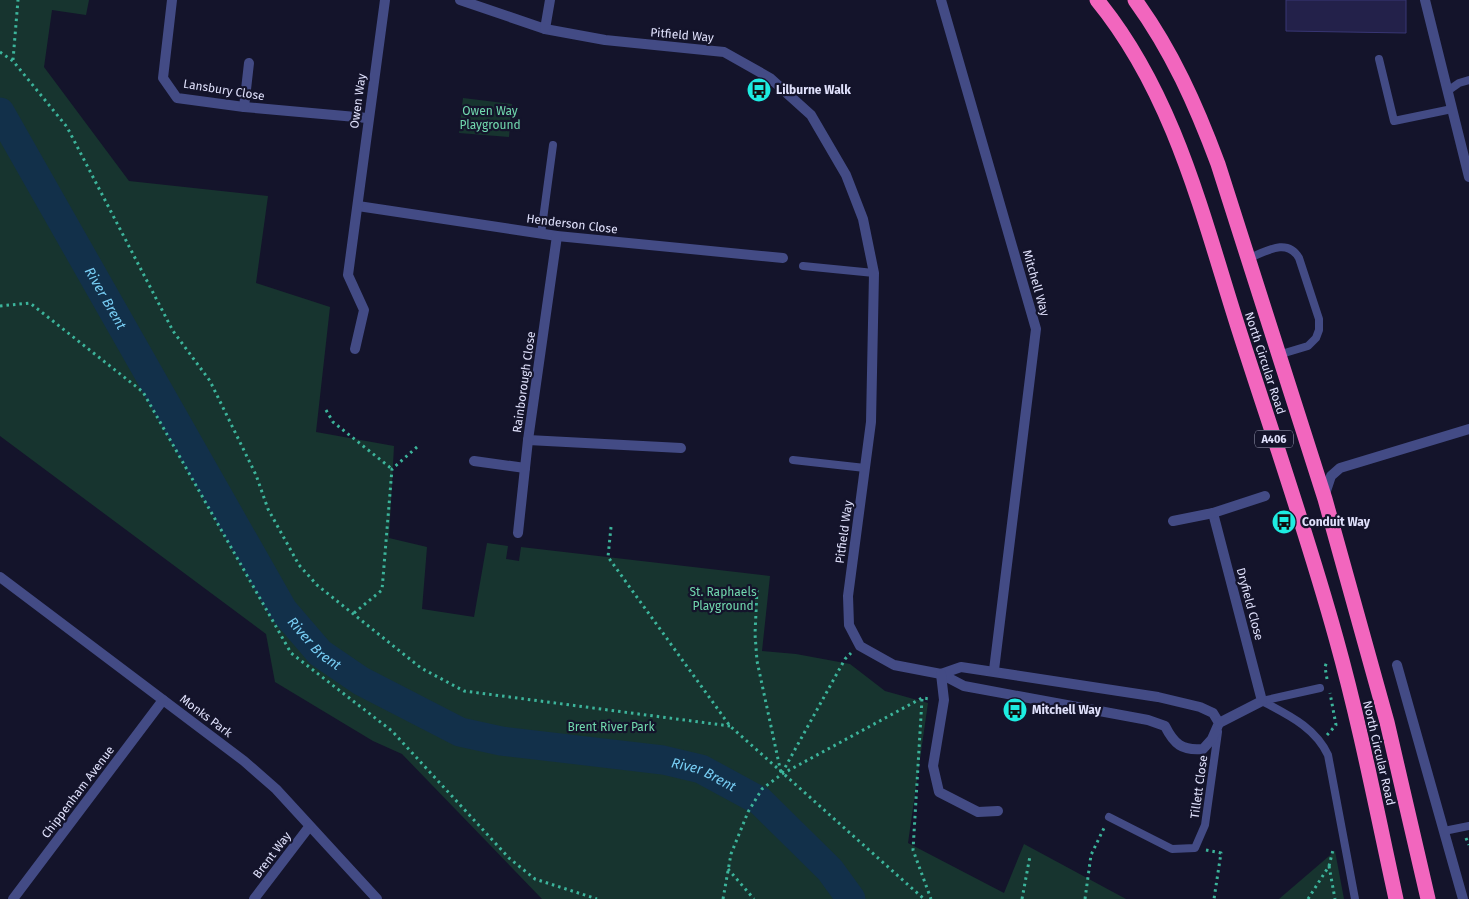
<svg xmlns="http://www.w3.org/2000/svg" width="1469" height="899" viewBox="0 0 1469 899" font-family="'Fira Sans',sans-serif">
<rect width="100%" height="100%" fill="#14142b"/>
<!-- green -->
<g fill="#17342f">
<polygon points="0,0 89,0 86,15 52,10 44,67 129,181 268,196 256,283 330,307 316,432 394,446 389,538 427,547 422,609 474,617 487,543 508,546 506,559 519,561 521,547 770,576 762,651 796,654 850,664 885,691 928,703 908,843 1004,893 1024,844 1126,899 542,899 402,754 373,741 275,682 266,634 0,436"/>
<polygon points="463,98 512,104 509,137 459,133"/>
<polygon points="1335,851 1344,899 1279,899"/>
</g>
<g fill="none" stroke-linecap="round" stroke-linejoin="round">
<!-- river -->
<path stroke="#12304a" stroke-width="29" id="s1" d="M 0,112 L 283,610 L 320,653 L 361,681 L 460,732 L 501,741 L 663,760 L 701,769 L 760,801 L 830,870 L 851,899"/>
</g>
<!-- building -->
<polygon fill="#23214a" stroke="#383674" points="1286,0 1406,0 1406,33 1286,31"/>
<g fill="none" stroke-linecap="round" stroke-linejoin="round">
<!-- path -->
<g stroke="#3cb49b" stroke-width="3" stroke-dasharray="2.5 4" stroke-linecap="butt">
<polyline points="0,52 13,61 67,127 173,331 210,381 256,475 268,509 299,565 317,585 421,668 464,691 730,726"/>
<polyline points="13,60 18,0"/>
<polyline points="0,306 30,303 143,392 291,653 392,731 509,858 535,879 597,899"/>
<polyline points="326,410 333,422 392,469"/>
<polyline points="611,527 608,557 730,726 924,899"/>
<polyline points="757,590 755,634 757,661 781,773"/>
<polyline points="354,613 382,590 392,469 417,447"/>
<polyline points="1327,679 1325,667 1327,661"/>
<polyline points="922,699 913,850 931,899"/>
<polyline points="1327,735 1336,725 1330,693"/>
<polyline points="782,773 845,659 851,653"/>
<polyline points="1466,838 1469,845"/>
<polyline points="1206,850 1221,853 1214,899"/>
<polyline points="1329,866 1335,899"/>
<polyline points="728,869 754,899"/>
<polyline points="723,899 731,854 748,812 762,789 782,774 922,698 931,699"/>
<polyline points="1022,899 1030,856"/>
<polyline points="1085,899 1091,855 1105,826"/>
<polyline points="1308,899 1329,866 1333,850"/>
</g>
<!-- lane -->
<g stroke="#434b85" stroke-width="8">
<polyline points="1379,59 1394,121 1452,109"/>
<polyline points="1449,90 1459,83 1469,80"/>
<polyline points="541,234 553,145"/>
<path d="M 1247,259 C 1265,252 1287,237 1299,258 L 1319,319 L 1319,330 L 1316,338 L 1308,346 L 1278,355"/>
<polyline points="803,266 874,273"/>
<polyline points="793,460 865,468"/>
<path d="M 1262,701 C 1288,715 1315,727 1328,755 L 1355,899"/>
<polyline points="1262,701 1320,688"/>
<polyline points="1109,817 1172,849 1195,848 1205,825 1218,732"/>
<polyline points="1444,831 1469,826"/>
</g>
<!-- street -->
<g stroke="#434b85" stroke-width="10">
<polyline points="172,0 163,78 177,98 244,107 367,118"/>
<path d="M 460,0 L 545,29 L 605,40 L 724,52 L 770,78 L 811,115 L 846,175 L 863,219 L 874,273 L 871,422 L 848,596 L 849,625 L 860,646 L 894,665 L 941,674 L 961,667 L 1158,697 L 1200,707 L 1213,713 L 1219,723 L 1212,739 L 1203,749 C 1182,751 1174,744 1165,726 L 1148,720 L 964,686 L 941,674"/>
<polyline points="941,0 1036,329 994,670"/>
<polyline points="1425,0 1469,177"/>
<polyline points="545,29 550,0"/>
<polyline points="244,107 249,63"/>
<polyline points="358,206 557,236 783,258"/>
<polyline points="355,349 364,310 348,275 385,0"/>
<polyline points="528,440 681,448"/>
<polyline points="474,461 525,468"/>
<polyline points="1325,494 1331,476 1340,468 1469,429"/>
<polyline points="1213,513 1262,701 1219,723"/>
<polyline points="1173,521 1213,513 1265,496"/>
<polyline points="518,533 528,440 557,236"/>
<polyline points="0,577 244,761 276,789 377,899"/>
<polyline points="1397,665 1463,899"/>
<polyline points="941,674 944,700 933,766 939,792 978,812 998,811"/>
<polyline points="13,899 163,700"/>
<polyline points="254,899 309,827"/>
</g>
<!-- highway -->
<g stroke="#f266be" stroke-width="15">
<path d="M 1097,0 C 1174,94 1202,214 1238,327 C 1271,430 1307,533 1336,638 C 1360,724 1377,812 1396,899"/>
<path d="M 1135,0 C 1172,51 1196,105 1218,164 L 1325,499 L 1387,722 L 1428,899"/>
</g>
</g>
<!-- icons -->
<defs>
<symbol id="bus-disc" viewBox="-11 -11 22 22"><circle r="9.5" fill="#1dece1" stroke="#14142b"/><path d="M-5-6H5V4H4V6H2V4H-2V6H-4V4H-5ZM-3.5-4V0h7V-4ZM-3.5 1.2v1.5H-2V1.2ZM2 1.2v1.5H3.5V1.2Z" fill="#111"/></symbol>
</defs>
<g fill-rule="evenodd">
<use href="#bus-disc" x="745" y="76" width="28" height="28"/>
<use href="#bus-disc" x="1270" y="508" width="28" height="28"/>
<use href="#bus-disc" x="1001" y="696" width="28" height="28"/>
</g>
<g text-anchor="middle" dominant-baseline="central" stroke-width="4.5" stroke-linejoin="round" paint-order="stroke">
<!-- shield labels -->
<rect fill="#14142b" stroke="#a3a4bd" stroke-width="1" x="1255" y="430.5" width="38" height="17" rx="4"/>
<g font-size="11" font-weight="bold" fill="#e0e1fc">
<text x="1274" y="439">A406</text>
</g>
<!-- street labels -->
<g font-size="12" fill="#e0e1fc" stroke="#14142b">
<text transform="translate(682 35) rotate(5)">Pitfield Way</text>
<text transform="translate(224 90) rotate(9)">Lansbury Close</text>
<text transform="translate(358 101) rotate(-82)">Owen Way</text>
<text transform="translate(572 224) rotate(7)">Henderson Close</text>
<text transform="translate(1036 283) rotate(74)">Mitchell Way</text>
<text transform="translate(1265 363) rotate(72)">North Circular Road</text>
<text transform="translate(524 382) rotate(-82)">Rainborough Close</text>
<text transform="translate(844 532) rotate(-82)">Pitfield Way</text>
<text transform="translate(1250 604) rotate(75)">Dryfield Close</text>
<text transform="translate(206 716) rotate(37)">Monks Park</text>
<text transform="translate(1379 753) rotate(77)">North Circular Road</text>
<text transform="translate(1199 787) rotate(-82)">Tillett Close</text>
<text transform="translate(78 792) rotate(-53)">Chippenham Avenue</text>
<text transform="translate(272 855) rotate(-53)">Brent Way</text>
</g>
<!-- poi labels -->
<g font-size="12" font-weight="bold" fill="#e0e1fc" stroke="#14142b" text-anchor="start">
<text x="776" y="90">Lilburne Walk</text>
<text x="1302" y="522">Conduit Way</text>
<text x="1032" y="710">Mitchell Way</text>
</g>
<!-- park labels -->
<g font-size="12" fill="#71d8ae" stroke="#14142b">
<text x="490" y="111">Owen Way<tspan x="490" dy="14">Playground</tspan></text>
<text x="723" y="592">St. Raphaels<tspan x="723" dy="14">Playground</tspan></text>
<text x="611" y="727">Brent River Park</text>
</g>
<!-- water labels -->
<g font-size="14" font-style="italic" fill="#77cdf3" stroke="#14142b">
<text stroke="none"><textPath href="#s1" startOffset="214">River Brent</textPath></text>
<text stroke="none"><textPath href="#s1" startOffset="619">River Brent</textPath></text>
<text stroke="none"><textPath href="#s1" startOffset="1039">River Brent</textPath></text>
</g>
</g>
</svg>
